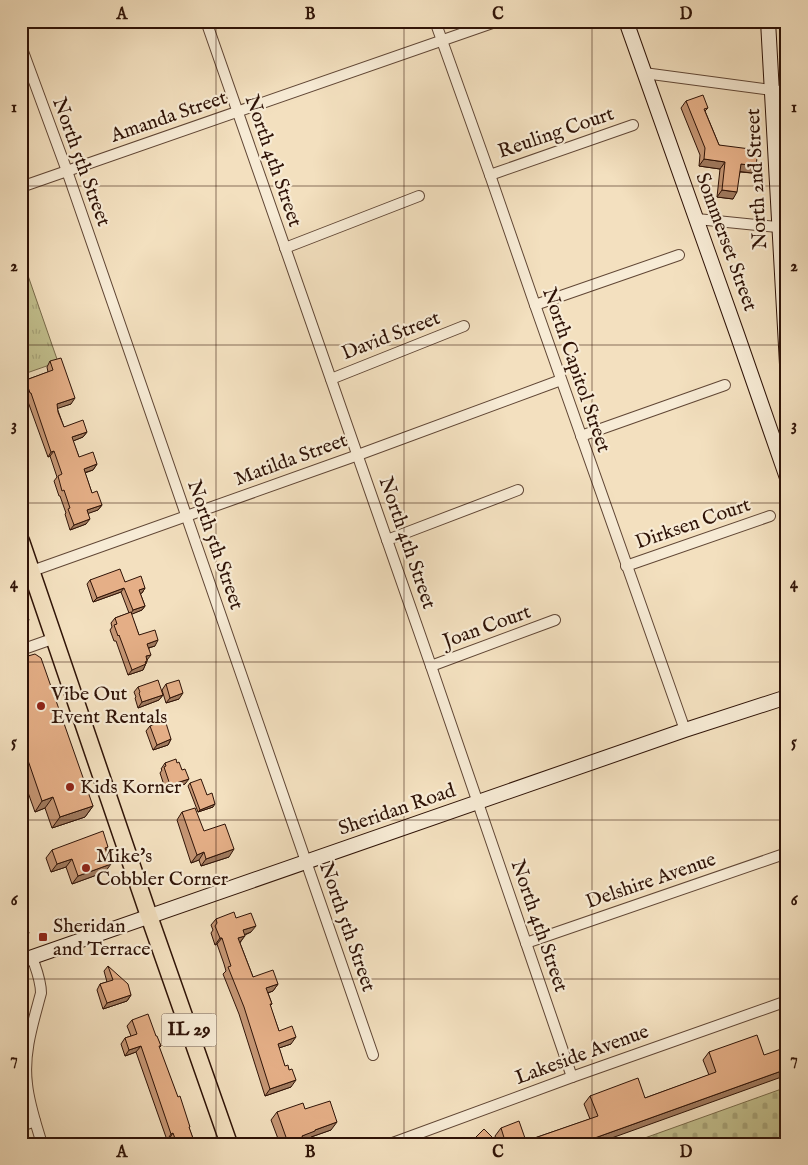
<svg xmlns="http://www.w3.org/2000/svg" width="808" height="1165" viewBox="0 0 808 1165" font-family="'IM FELL English',serif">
<defs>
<pattern id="grass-tufts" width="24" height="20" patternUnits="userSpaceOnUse" patternTransform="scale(1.25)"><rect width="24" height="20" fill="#c2c08e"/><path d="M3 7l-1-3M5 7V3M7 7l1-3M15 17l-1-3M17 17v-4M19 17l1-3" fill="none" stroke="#a7a479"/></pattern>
<pattern id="cemetery-stones" width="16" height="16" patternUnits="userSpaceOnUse" patternTransform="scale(1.25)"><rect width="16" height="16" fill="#c2c08e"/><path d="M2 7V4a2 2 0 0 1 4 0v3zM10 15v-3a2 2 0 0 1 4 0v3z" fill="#a7a479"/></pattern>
</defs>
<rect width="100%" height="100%" fill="#f3e0bf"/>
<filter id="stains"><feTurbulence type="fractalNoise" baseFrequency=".004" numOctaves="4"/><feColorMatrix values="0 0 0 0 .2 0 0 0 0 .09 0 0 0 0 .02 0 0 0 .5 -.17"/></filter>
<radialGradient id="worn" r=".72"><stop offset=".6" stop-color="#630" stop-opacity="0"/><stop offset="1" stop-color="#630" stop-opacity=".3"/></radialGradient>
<!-- grass -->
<polygon fill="url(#grass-tufts)" stroke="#786a4a" points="25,267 58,362 21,375 21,268"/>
<!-- cemetery -->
<polygon fill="url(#cemetery-stones)" stroke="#786a4a" points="787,1087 787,1144 628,1144"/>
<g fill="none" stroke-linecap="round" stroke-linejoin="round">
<defs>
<g id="street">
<polyline points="206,21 431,666 572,1077"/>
<polyline points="435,21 490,175 535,305 685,730"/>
<polyline points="21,46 67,171 373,1055"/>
<polyline points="644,73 787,92"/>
<polyline points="490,175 633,125"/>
<polyline points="21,187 498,21"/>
<polyline points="697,219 787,228"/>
<polyline points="285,248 419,196"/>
<polyline points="535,305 679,255"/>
<polyline points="331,379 464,326"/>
<polyline points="581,436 725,385"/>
<polyline points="387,540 518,490"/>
<polyline points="626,566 770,516"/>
<polyline points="32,571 358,455 561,380"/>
<polyline points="21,650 55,638"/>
<polyline points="431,666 555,620"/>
<polyline points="526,943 787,853"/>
<path d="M 32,957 C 36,969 41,980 41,993 C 33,1023 23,1053 27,1084 C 29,1104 36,1124 42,1144"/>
<polyline points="21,1126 35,1121"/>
<polyline points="390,1144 572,1077 787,1001"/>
</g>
<g id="secondary">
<polyline points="626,21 737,334 787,478"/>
<polyline points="768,21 787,364"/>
<polyline points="21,961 685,730 787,697"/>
</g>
<polyline id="primary" points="21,541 149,916 229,1144"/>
</defs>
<!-- street casing -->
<use href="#street" stroke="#604635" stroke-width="12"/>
<!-- secondary casing -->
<use href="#secondary" stroke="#2f1307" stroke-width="16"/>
<!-- primary casing -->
<use href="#primary" stroke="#2f1307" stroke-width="19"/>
<!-- street -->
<use href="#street" stroke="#f7ebd5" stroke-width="10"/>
<!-- secondary -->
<use href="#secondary" stroke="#f7ebd5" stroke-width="14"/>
<!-- primary -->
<use href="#primary" stroke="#f3e0bf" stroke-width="16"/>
</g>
<!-- wall -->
<g fill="#c59674" stroke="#2f1307">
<polygon points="686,101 708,108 705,111 719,145 756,166 752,173 740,172 733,199 717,197 720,169 699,166 700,155 681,108"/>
<polygon points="50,361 71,404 57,408 64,427 87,432 83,437 73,441 79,457 97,464 93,470 85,473 92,493 102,505 98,510 88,513 86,524 70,530 65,514 66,513 60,496 59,496 54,481 57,477 50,456 48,457 27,399 26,399 23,390 24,388 23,385 26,380 48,372 47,367"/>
<polygon points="90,580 125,582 145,588 142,593 140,593 145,606 142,610 131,614 139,635 155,646 149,648 147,660 147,661 143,670 128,675 116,641 114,641 110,630 112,627 111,623 115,618 129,613 121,592 93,602 87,584"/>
<polygon points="21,658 93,806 85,817 52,828 45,808 35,812 21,773"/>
<polygon points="166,684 179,699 166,703 162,690"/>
<polygon points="138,687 163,695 159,700 138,708 135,698 136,697 134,692"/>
<polygon points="150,726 171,739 168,745 153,750 146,731"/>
<polygon points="165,763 177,763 182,770 185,784 166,791 160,773 162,770 161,769"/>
<polygon points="190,783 207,795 213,807 198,812 188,786"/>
<polygon points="182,812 204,831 229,857 201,866 199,860 191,863 177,820"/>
<polygon points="108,847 106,850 105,872 72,884 66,867 51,872 46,858 52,850"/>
<polygon points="236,918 251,932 245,935 240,943 253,977 278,984 273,991 268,993 272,1004 270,1006 279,1031 291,1044 279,1048 291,1087 265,1096 239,1014 223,974 226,971 224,964 217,944 215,945 211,933 213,930 211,925 216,919"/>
<polygon points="108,966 131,995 127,1001 103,1009 97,990 100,984 107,982 104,971"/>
<polygon points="132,1020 156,1036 161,1046 159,1048 195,1144 170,1144 169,1139 167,1140 136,1052 125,1056 121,1044 125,1038 131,1036 127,1026"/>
<polygon points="709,1052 764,1055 595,1144 469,1144 497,1142 495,1136 501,1128 526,1141 590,1119 584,1104 590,1096 645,1098 709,1075 703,1060"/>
<polygon points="305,1109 331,1130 311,1137 309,1139 304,1141 303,1144 280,1144 271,1120 277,1112"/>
</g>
<!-- shaded-wall -->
<g fill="#a07a5e" stroke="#2f1307">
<polygon points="704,159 725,162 720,169 699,166"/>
<polygon points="741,164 756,166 752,173 736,171"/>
<polygon points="722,190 737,192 733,199 717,197"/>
<polygon points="75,398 71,404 53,410 57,404"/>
<polygon points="87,432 83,437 68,443 72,437"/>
<polygon points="54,451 50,456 48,457 51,452"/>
<polygon points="97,464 93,470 80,474 84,469"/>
<polygon points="102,505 98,510 84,515 87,510"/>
<polygon points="90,519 86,524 70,530 74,525"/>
<polygon points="124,588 121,592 93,602 97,598"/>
<polygon points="145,588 142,593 136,595 139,590"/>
<polygon points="145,606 142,610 130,615 133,610"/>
<polygon points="29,620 23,628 21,629 21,623"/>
<polygon points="158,640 155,646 144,649 147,644"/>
<polygon points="151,655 147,660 142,662 146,656"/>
<polygon points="147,661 143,670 128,675 132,670"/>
<polygon points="183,693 179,699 166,703 170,698"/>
<polygon points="163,695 159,700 138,708 142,702"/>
<polygon points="171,739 168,745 153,750 157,745"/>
<polygon points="189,779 185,784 166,791 170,785"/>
<polygon points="53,797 45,808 35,812 42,801"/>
<polygon points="215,804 213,807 198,812 200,810"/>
<polygon points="93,806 85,817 52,828 60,817"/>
<polygon points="234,849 229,857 201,866 206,859"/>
<polygon points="204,852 199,860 191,863 197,855"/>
<polygon points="72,859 66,867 51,872 57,864"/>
<polygon points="111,864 105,872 72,884 78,876"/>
<polygon points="256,926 251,932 238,937 243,930"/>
<polygon points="29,933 23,941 21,942 21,935"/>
<polygon points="245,936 240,942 233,945 238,938"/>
<polygon points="220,938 222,938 217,944 215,945"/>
<polygon points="278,984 273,991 261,995 266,988"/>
<polygon points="131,995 127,1001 103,1009 107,1003"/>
<polygon points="296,1037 291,1044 273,1050 278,1044"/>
<polygon points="141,1046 136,1052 125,1056 129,1050"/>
<polygon points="787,1069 787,1075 595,1144 578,1144"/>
<polygon points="296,1080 291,1087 265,1096 270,1089"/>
<polygon points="337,1122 331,1130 311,1137 309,1139 297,1144 302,1136 315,1130"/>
<polygon points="173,1133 169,1139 167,1140 171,1134"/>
<polygon points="291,1139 287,1144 284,1144 287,1140"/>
</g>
<!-- building -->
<g fill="#e5af87" stroke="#2f1307">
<polygon points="703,95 708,108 704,109 719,145 758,150 756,166 741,164 737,192 722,190 725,162 704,159 705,148 686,101"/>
<polygon points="61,358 75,398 57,404 58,412 64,427 83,420 87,432 72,437 79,457 93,452 97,464 84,469 92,493 97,491 102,505 87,510 90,519 74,525 68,509 70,508 64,490 62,491 58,476 62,474 54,451 51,452 31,393 30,393 27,384 28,384 26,380 53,370 50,361"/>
<polygon points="120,569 125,582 141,576 145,588 139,590 145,606 133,610 124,588 97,598 90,580"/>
<polygon points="21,597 29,620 21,623"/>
<polygon points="131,612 139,635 155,630 158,640 147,644 151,655 146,656 147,661 145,662 146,664 132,670 119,635 118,636 114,625 117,624 115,618"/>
<polygon points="35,654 41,658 93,806 60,817 53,797 42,801 21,740 21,658"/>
<polygon points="158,680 163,695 142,702 139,693 140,692 138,687"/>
<polygon points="179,680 183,693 170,698 166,684"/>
<polygon points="165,720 171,739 157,745 150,726"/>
<polygon points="176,759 177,763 179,762 182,770 185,769 189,779 170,785 164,767 166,766 165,763"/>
<polygon points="201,779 207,795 212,793 215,804 200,810 190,783"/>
<polygon points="195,808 204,831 225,824 234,849 206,859 204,852 197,855 182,812"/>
<polygon points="103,831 108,847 105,848 111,864 78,876 72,859 57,864 52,850"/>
<polygon points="21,909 29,933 21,935"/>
<polygon points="234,912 236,918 251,913 256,926 243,930 245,936 238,938 253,977 273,970 278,984 266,988 272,1004 270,1004 279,1031 292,1026 296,1037 278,1044 285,1066 288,1065 289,1070 292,1069 296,1080 270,1089 244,1007 228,967 231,966 228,957 222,938 220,938 215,926 217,923 216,919"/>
<polygon points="108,966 128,984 131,995 107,1003 100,984 113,980"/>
<polygon points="148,1014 156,1036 157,1036 161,1046 159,1046 178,1097 180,1096 190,1127 189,1127 195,1144 177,1144 173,1133 171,1134 141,1046 129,1050 125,1038 137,1034 132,1020"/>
<polygon points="757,1035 764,1055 787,1047 787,1069 578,1144 506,1144 501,1128 519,1121 526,1141 598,1116 590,1096 638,1078 645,1098 716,1072 709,1052"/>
<polygon points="330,1101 337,1122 315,1130 315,1131 302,1136 304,1143 300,1144 293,1144 291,1139 287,1140 277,1112 303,1103 305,1109"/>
<polygon points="484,1129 499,1144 469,1144"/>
</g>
<!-- grid -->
<path fill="none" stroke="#2f1307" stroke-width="1" stroke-opacity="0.55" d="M 216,21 L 216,1144M 404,21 L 404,1144M 592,21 L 592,1144M 21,186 L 787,186M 21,345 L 787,345M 21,503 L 787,503M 21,662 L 787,662M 21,820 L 787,820M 21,979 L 787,979"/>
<!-- markers -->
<g fill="#8f2418" stroke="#f7ebd5" stroke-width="2">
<circle cx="41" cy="706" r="5"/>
<circle cx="70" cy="787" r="5"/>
<circle cx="86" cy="868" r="5"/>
<rect x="38" y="932" width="10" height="10" rx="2.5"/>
</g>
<g text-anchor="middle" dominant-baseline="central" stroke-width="4.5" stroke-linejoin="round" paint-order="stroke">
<!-- shield labels -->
<rect fill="#f7ebd5" stroke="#6b5445" stroke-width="1" x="161.5" y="1013.5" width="55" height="33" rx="4"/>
<g font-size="19" font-weight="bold" fill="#2f1307">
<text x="189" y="1030">IL 29</text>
</g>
<!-- street labels -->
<g font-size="20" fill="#2f1307" stroke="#f7ebd5">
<text transform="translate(169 117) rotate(-19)">Amanda Street</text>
<text transform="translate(556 133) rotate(-19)">Reuling Court</text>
<text transform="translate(273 161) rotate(71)">North 4th Street</text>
<text transform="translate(81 162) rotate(70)">North 5th Street</text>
<text transform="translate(757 179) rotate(-93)">North 2nd Street</text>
<text transform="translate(726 242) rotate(70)">Sommerset Street</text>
<text transform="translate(391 336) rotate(-21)">David Street</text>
<text transform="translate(576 370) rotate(71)">North Capitol Street</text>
<text transform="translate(291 460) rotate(-20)">Matilda Street</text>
<text transform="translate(693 524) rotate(-19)">Dirksen Court</text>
<text transform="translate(407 543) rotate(71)">North 4th Street</text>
<text transform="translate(215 545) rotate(71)">North 5th Street</text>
<text transform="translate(487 627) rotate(-20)">Joan Court</text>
<text transform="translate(397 810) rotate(-19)">Sheridan Road</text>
<text transform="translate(651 881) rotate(-19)">Delshire Avenue</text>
<text transform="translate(539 926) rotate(71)">North 4th Street</text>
<text transform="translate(347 927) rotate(71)">North 5th Street</text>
<text transform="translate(582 1055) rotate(-20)">Lakeside Avenue</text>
</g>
<!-- poi labels -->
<g font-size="20" fill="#2f1307" stroke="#f7ebd5" text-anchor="start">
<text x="51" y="694">Vibe Out<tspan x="51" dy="23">Event Rentals</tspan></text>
<text x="80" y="787">Kids Korner</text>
<text x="96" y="856">Mike's<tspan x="96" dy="23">Cobbler Corner</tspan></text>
<text x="53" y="926">Sheridan<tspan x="53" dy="23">and Terrace</tspan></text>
</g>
</g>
<!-- margin -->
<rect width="808" height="1165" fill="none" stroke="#f3e0bf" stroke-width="55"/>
<rect x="28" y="28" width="752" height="1110" fill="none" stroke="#2f1307" stroke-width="2"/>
<g font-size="16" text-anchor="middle" font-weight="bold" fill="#2f1307">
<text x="122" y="19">A</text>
<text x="310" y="19">B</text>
<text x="498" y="19">C</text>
<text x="686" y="19">D</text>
<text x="14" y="112">1</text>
<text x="794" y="112">1</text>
<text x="14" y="271">2</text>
<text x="794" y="271">2</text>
<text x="14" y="430">3</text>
<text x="794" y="430">3</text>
<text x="14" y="588">4</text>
<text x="794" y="588">4</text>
<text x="14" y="747">5</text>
<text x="794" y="747">5</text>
<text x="14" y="905">6</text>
<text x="794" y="905">6</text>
<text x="14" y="1064">7</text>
<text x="794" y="1064">7</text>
<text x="122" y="1157">A</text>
<text x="310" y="1157">B</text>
<text x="498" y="1157">C</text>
<text x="686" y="1157">D</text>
</g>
<rect width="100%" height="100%" filter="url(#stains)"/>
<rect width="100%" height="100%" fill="url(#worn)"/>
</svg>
